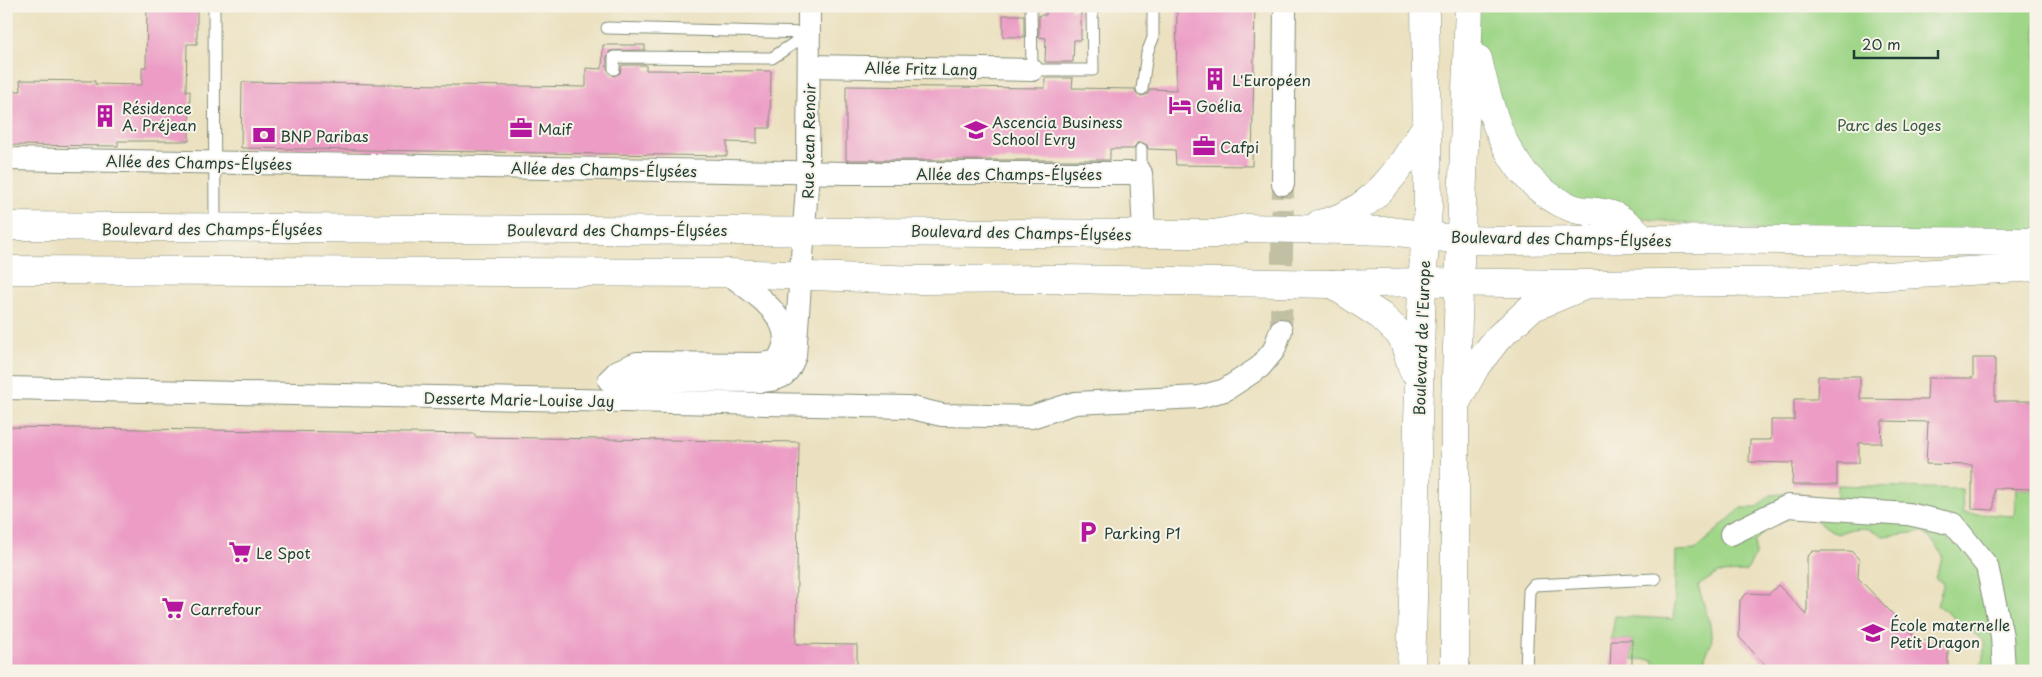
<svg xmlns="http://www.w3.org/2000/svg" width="2042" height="677" viewBox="0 0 2042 677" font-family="'Playpen Sans',sans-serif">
<rect width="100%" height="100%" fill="#f7f3e8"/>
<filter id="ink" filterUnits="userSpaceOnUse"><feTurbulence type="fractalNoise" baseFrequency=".02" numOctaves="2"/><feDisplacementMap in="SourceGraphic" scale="10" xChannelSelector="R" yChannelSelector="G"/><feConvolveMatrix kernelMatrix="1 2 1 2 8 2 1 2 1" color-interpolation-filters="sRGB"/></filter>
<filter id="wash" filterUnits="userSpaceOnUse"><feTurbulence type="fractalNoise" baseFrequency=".0096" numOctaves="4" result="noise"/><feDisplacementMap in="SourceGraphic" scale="20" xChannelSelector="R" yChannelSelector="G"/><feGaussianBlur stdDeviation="1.12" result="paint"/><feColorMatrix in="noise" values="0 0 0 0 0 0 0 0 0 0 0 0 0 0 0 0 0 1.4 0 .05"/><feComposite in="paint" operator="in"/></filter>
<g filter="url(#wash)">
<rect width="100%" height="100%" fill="#ebe1c0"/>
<!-- green -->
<g fill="#9fd688" stroke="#5f8a5e">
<polygon points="1469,6 2036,6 2036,242 1871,242 1615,216 1573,208 1507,150"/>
<path d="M 1837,485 L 1962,489 L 1963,513 L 2014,516 L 2016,488 L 2036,490 L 2036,671 L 1970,671 L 1984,660 L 1984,641 L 1937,605 L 1944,583 L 1935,578 L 1943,556 L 1936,544 L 1922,532 L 1883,536 C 1867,525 1855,527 1837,534 L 1797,509 L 1782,513 L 1755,541 L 1755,556 L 1746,572 L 1718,573 L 1698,586 L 1710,624 L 1712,642 L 1705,656 L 1707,671 L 1654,671 L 1654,660 L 1632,659 L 1632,640 L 1611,640 L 1615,616 L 1674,619 L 1676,551 L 1695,550 L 1741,508 L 1756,508 L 1770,495 L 1793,493 L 1815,498 L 1837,498 Z"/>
</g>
<g id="blocks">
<!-- building -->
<g fill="#ec9cc5">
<polygon points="147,6 197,6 197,44 187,44 186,91 190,91 189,141 118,141 118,146 6,145 6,91 21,91 20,80 95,81 95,84 142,85 142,67 146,67"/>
<polygon points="1046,6 1070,6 1070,10 1081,10 1081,40 1074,40 1073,62 1045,62 1046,38 1039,37 1039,15 1046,15"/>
<polygon points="1177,6 1255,6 1252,166 1176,165 1175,150 1148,149 1147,145 1141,142 1137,143 1134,149 1110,149 1110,160 846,160 846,86 1045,88 1045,78 1073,78 1072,88 1135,89 1137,95 1141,96 1148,94 1150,89 1176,90"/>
<rect x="1003" y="15" width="21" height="22"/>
<polygon points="603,45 645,45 645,50 610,51 607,57 607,69 614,76 620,73 622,65 646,65 646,70 771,71 770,128 757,128 757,143 727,142 727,156 241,148 242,82 586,87 586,68 602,69"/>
<polygon points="1973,358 1995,358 1995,401 2036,401 2036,489 1994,488 1994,510 1972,509 1972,465 1926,464 1928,422 1882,421 1881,443 1859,443 1859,463 1837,463 1837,485 1792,485 1793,463 1749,462 1750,440 1771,440 1771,420 1794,420 1794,399 1817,399 1818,376 1860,376 1860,399 1927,400 1928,378 1973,378"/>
<polygon points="6,427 475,434 475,437 799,442 796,644 857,645 857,671 6,671"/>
<polygon points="1813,551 1851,551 1859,559 1858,578 1918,640 1938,640 1948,650 1948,671 1771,671 1739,637 1740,600 1747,593 1769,594 1778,585 1807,615 1807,557"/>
<polygon points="1611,640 1632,640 1632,671 1610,671"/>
</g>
</g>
</g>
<g filter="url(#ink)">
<use href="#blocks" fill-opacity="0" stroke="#858f7a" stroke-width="1"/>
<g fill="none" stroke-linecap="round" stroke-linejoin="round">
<!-- street-tunnel -->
<polyline stroke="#c2c0a4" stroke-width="22" stroke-dasharray="22 11" stroke-linecap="butt" points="1281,330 1283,184"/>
<defs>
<g id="lane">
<polyline points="214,6 215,227"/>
<polyline points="1031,6 1032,70 1093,70 1092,6"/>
<polyline points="607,28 809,33"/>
<polyline points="614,69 614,57 772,58 809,33"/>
<polyline points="1142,89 1147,53 1153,38 1153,6"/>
<polyline points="1141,149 1141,173"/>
<polyline points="1526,671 1529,591 1534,585 1655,579"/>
</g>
<g id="street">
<polyline points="809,66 1032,70"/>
<polyline points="6,159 847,173 1141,173 1144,234"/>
<polyline points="1283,184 1285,6"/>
<path d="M 611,378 L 618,371 L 637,363 L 760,364 L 776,362 C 805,323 755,295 728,273"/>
<path d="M 609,380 L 763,381 C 785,379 787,375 795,356 L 808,172 L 809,6"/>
<polyline points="6,388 908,407 942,415 1031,417 1075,403 1199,397 1225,390 1260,367 1274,350 1281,330"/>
<polyline points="1731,534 1788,506 1908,514 1953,524 1987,566 2002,636 2004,671"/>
</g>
<g id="secondary">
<path d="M 1478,59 C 1491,118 1509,183 1572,208 C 1585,213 1601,210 1614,216 C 1625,220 1636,232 1645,239"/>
<path d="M 1319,224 C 1374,212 1399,170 1426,126"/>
<polyline points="6,226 1144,234 1214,234 1246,228 1296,229 1390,231 1462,240 1511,241 1645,239 2036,242"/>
<polyline points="6,270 728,273 919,280 1063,279 1332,284 1422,282 1588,284 1800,281 2036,267"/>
<polyline points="1332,284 1381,316 1402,336 1413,370"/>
<polyline points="1458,399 1476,366 1497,339 1531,308 1579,288"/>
<polyline points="1411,671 1422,282 1428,208 1425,6"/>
<polyline points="1455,671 1455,405 1469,6"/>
</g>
</defs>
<!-- lane casing -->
<use href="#lane" stroke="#858f7a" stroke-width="13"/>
<!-- street casing -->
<use href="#street" stroke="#858f7a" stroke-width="24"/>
<!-- secondary casing -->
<use href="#secondary" stroke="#858f7a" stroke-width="29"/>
<!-- lane -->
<use href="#lane" stroke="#fff" stroke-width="11"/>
<!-- street -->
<use href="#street" stroke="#fff" stroke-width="22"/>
<!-- secondary -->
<use href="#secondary" stroke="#fff" stroke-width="28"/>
</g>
</g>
<!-- icons -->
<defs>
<symbol id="building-bare" viewBox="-9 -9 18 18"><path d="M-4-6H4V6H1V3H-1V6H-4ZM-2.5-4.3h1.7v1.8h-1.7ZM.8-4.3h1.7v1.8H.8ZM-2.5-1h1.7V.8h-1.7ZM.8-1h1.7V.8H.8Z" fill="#b5179e" stroke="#f7f3e8" stroke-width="2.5" paint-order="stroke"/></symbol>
<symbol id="hotel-bare" viewBox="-9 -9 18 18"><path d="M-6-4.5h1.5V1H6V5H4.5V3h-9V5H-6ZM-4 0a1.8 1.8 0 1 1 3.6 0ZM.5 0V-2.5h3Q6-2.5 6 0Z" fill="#b5179e" stroke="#f7f3e8" stroke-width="2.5" paint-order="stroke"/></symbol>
<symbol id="office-bare" viewBox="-9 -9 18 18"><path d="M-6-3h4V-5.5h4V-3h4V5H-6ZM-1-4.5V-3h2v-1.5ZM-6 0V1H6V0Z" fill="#b5179e" stroke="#f7f3e8" stroke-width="2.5" paint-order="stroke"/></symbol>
<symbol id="university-bare" viewBox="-9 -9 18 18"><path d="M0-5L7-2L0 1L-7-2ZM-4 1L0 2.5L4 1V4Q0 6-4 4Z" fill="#b5179e" stroke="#f7f3e8" stroke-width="2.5" paint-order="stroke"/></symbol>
<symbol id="bank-bare" viewBox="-9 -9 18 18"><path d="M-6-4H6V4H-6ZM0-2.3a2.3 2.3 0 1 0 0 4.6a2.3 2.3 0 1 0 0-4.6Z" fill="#b5179e" stroke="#f7f3e8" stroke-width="2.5" paint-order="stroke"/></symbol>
<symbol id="parking-bare" viewBox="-9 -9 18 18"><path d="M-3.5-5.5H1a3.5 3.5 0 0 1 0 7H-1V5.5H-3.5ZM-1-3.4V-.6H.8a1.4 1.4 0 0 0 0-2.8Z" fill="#b5179e" stroke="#f7f3e8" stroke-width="2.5" paint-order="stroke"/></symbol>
<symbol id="supermarket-bare" viewBox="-9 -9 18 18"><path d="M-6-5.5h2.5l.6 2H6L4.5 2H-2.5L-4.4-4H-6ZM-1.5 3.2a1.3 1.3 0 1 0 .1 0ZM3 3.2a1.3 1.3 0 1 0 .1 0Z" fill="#b5179e" stroke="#f7f3e8" stroke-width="2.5" paint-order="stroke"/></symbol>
<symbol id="school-bare" viewBox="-9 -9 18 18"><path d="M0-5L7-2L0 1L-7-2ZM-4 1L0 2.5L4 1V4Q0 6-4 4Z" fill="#b5179e" stroke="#f7f3e8" stroke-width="2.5" paint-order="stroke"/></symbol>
</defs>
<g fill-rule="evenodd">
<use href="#building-bare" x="1199" y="63" width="32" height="32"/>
<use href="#hotel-bare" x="1164" y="89" width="32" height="32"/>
<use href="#building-bare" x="89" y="100" width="32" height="32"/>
<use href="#office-bare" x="505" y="112" width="32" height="32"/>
<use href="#university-bare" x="960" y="114" width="32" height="32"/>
<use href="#bank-bare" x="248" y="119" width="32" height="32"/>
<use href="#office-bare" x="1188" y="130" width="32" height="32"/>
<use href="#parking-bare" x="1072" y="516" width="32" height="32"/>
<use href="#supermarket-bare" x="224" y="536" width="32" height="32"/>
<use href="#supermarket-bare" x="157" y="592" width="32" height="32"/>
<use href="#school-bare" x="1857" y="617" width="32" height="32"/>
</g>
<g text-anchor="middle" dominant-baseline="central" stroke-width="4" stroke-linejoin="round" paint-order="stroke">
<!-- street labels -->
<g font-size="15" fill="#1f3d34" stroke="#f7f3e8">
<text transform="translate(921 68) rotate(1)">Allée Fritz Lang</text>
<text transform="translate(808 141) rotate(-89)">Rue Jean Renoir</text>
<text transform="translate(199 162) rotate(1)">Allée des Champs-Élysées</text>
<text transform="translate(604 169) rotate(1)">Allée des Champs-Élysées</text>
<text x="1009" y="173">Allée des Champs-Élysées</text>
<text x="212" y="228">Boulevard des Champs-Élysées</text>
<text x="617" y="229">Boulevard des Champs-Élysées</text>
<text transform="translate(1021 232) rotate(1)">Boulevard des Champs-Élysées</text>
<text transform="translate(1561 238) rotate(1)">Boulevard des Champs-Élysées</text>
<text transform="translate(1421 338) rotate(-88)">Boulevard de l'Europe</text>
<text transform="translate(519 399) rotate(1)">Desserte Marie-Louise Jay</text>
</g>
<!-- poi labels -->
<g font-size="15" fill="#1f3d34" stroke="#f7f3e8" text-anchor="start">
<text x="1232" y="79">L'Européen</text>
<text x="1196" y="105">Goélia</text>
<text x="122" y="107">Résidence<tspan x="122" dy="17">A. Préjean</tspan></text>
<text x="992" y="121">Ascencia Business<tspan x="992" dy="17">School Evry</tspan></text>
<text x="538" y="128">Maif</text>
<text x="280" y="135">BNP Paribas</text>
<text x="1220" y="146">Cafpi</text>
<text x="1104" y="532">Parking P1</text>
<text x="256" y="552">Le Spot</text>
<text x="190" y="608">Carrefour</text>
<text x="1890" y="624">École maternelle<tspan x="1890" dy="17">Petit Dragon</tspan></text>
</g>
<!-- park labels -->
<g font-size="15" fill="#395c45" stroke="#f7f3e8">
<text x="1889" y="124">Parc des Loges</text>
</g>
</g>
<!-- margin -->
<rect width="2042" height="677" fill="none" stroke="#f7f3e8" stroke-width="25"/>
<!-- scale -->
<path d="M1854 50v8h84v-8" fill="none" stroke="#1f3d34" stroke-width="2.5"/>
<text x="1862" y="50" font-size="15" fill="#1f3d34" stroke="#f7f3e8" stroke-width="4" paint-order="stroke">20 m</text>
</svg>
